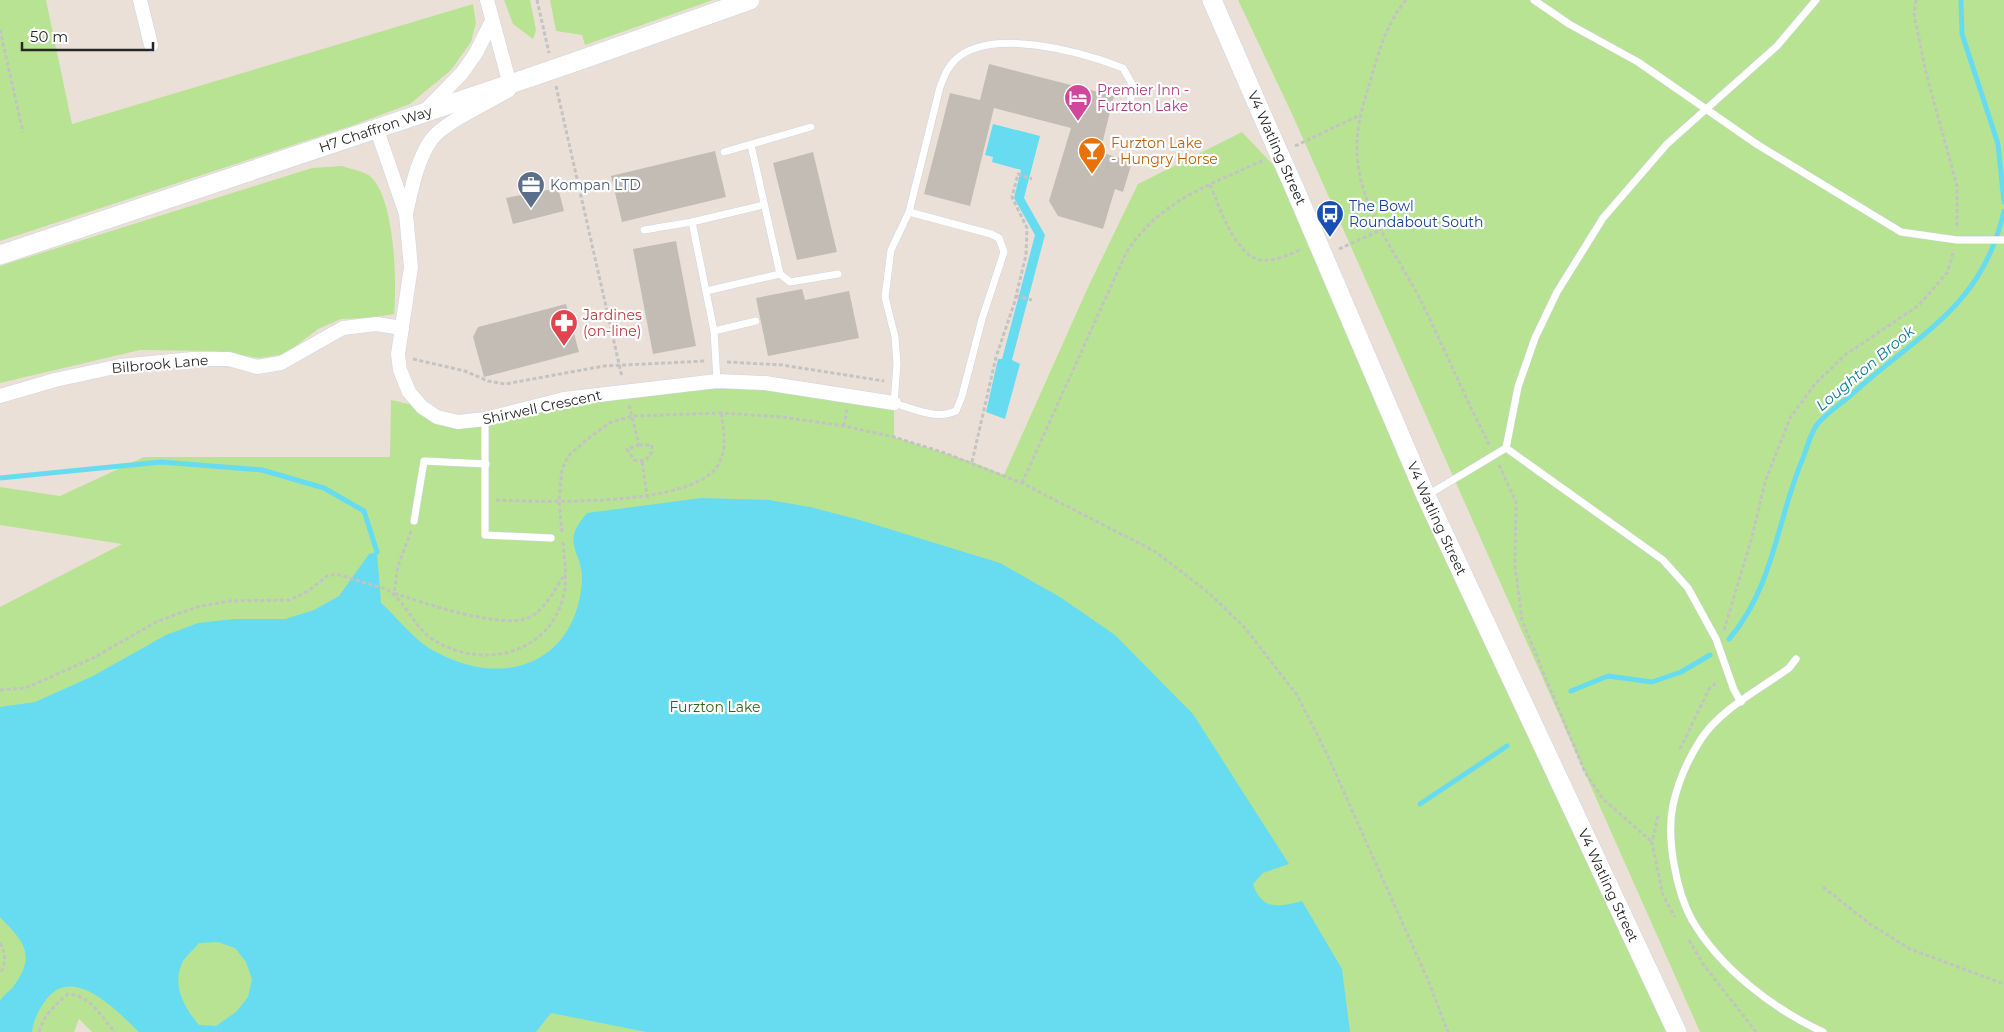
<svg xmlns="http://www.w3.org/2000/svg" width="2004" height="1032" viewBox="0 0 2004 1032" font-family="Montserrat,sans-serif">
<rect width="100%" height="100%" fill="#ebe0d8"/>
<!-- green -->
<g fill="#b8e393">
<polygon points="0,0 46,0 72,124 473,4 476,23 471,42 451,70 410,104 351,126 0,241"/>
<polygon points="504,0 530,0 536,30 533,39 513,24"/>
<polygon points="550,0 713,0 585,45 582,35 556,31"/>
<polygon points="1238,0 2004,0 2004,1032 1700,1032 1292,114"/>
<polygon points="1242,132 1294,187 1677,1032 92,1032 79,1019 74,1032 0,1032 0,607 122,544 0,525 0,487 60,496 144,457 390,457 391,400 422,407 458,422 564,399 717,381 894,403 894,437 972,462 1004,475 1089,285 1138,184"/>
<path d="M 342,166 C 350,169 365,171 371,177 C 395,200 397,281 394,314 L 369,318 L 341,319 L 318,329 L 285,354 L 259,358 L 214,351 L 140,350 L 0,383 L 0,266 L 312,168 Z"/>
</g>
<!-- water -->
<g fill="#67dcf0" fill-rule="evenodd">
<polygon points="993,124 1040,136 1024,198 1045,235 1012,360 1020,364 1005,419 986,412 998,359 1002,359 1035,235 1014,198 1021,170 992,162 993,157 985,155"/>
<path d="M 701,498 L 769,500 L 810,507 L 860,520 L 1000,563 L 1060,597 L 1115,635 L 1193,714 L 1289,864 L 1263,873 L 1253,884 C 1262,911 1279,907 1302,901 L 1342,969 L 1350,1032 L 646,1032 L 551,1013 L 536,1032 L 139,1032 C 118,1012 73,963 46,1000 C 39,1009 33,1021 32,1032 L 0,1032 C 0,1023 0,1009 0,1001 C 2,996 10,991 13,987 C 37,955 24,942 0,917 L 0,707 L 35,702 L 93,676 L 166,635 L 198,623 L 234,619 L 285,619 L 314,610 L 339,596 L 369,554 L 377,552 L 381,603 C 400,620 415,642 438,653 C 506,689 577,662 582,580 C 583,550 559,545 587,513 ZM 218,942 L 235,948 L 246,962 L 252,979 L 248,997 L 236,1012 L 216,1026 L 199,1025 C 184,1007 171,985 183,961 C 187,955 194,949 199,943 Z"/>
</g>
<g fill="none" stroke-linecap="round" stroke-linejoin="round">
<!-- stream -->
<g stroke="#67dcf0" stroke-width="5">
<polyline points="1961,0 1962,34 1998,144 2004,202"/>
<polyline points="0,478 161,462 262,470 324,488 364,511 377,552"/>
<path d="M 1729,639 C 1774,587 1777,519 1803,458 C 1807,448 1810,435 1816,426 C 1824,415 1839,405 1850,396 C 1917,334 1982,309 2004,211"/>
<polyline points="1571,691 1608,676 1652,682 1681,672 1710,655"/>
<polyline points="1420,804 1507,746"/>
</g>
</g>
<!-- building -->
<g fill="#c2bcb4">
<polygon points="989,64 1114,96 1100,152 1132,162 1123,192 1115,189 1103,229 1058,216 1049,201 1071,128 994,108 970,206 924,194 950,93 980,100"/>
<polygon points="715,151 726,197 622,222 611,176"/>
<polygon points="813,152 837,252 797,260 773,163"/>
<polygon points="558,188 564,211 513,224 506,198"/>
<polygon points="676,241 696,346 653,354 633,249"/>
<polygon points="802,289 805,300 849,291 859,338 768,356 756,298"/>
<polygon points="566,304 579,352 484,377 473,337 478,327"/>
</g>
<g fill="none" stroke-linecap="round" stroke-linejoin="round">
<defs>
<g id="lane">
<polyline points="1534,0 1569,24 1638,62 1758,145 1901,232 1957,240 2004,240"/>
<polyline points="724,152 811,127"/>
<path d="M 909,212 L 991,234 L 999,238 L 1004,252 L 982,319 L 962,396 L 956,411 C 936,420 914,409 894,403 L 897,364 L 895,337 L 885,297 L 891,250 L 909,212 L 940,87 C 944,77 947,68 955,60 C 991,26 1082,52 1123,68 L 1132,84 L 1130,109"/>
<polyline points="692,222 714,331 717,381"/>
<polyline points="644,230 692,222 764,205"/>
<polyline points="780,274 790,282 838,274"/>
<polyline points="706,291 780,274 751,145"/>
<polyline points="714,331 756,321"/>
<polyline points="485,419 485,535 551,538"/>
<polyline points="1506,448 1518,387 1535,338 1557,292 1603,218 1667,144 1777,46 1816,0"/>
<polyline points="1426,496 1506,448 1663,560 1688,588 1716,639 1734,690 1741,702"/>
<polyline points="414,521 424,461 486,464"/>
<path d="M 1796,659 L 1789,668 C 1759,690 1722,708 1701,739 C 1688,759 1678,782 1673,805 C 1666,837 1676,891 1692,920 C 1720,968 1773,1009 1823,1032"/>
</g>
<g id="street">
<polyline points="140,0 151,45"/>
<polyline points="487,0 510,85"/>
<polyline points="425,111 462,73 476,53 492,21"/>
<polyline points="377,130 406,214 411,267 398,354 400,370 409,392 422,407 437,417 458,422 485,419 564,399 717,381 765,383 894,403"/>
<path d="M 406,213 C 412,189 416,162 431,140 C 444,122 488,103 509,90"/>
<polyline points="0,396 55,380 120,366 192,359 229,359 257,367 281,363 343,328 376,324 402,328"/>
</g>
<g id="secondary">
<polyline points="1212,0 1262,115"/>
<polyline points="589,57 750,0"/>
<path id="s1" d="M 1294,187 L 1426,496 L 1677,1032"/>
<path id="s2" d="M 0,255 L 531,77"/>
</g>
</defs>
<!-- lane casing -->
<use href="#lane" stroke="#ced4e1" stroke-width="8"/>
<!-- street casing -->
<use href="#street" stroke="#ced4e1" stroke-width="15"/>
<!-- secondary casing -->
<use href="#secondary" stroke="#ced4e1" stroke-width="20"/>
<!-- path -->
<g stroke="#c3c3c3" stroke-width="3" stroke-dasharray="4 2.5" stroke-linecap="butt">
<polyline points="537,0 549,53"/>
<path d="M 1406,0 C 1387,22 1379,51 1371,79 C 1364,101 1357,123 1357,146 C 1356,206 1398,254 1423,305 C 1446,352 1466,400 1490,446"/>
<polyline points="1916,0 1914,14 1926,73 1957,186 1957,229"/>
<polyline points="0,30 23,132"/>
<polyline points="556,86 622,377"/>
<polyline points="1295,146 1360,115"/>
<path d="M 1210,185 C 1220,207 1234,255 1261,260 C 1274,262 1290,254 1302,249"/>
<polyline points="1339,249 1381,230"/>
<polyline points="1016,296 1032,300"/>
<polyline points="413,359 465,371 488,381 505,384 604,366 706,361"/>
<polyline points="727,362 782,365 884,381"/>
<polyline points="629,405 639,445"/>
<polyline points="844,426 847,409"/>
<polygon points="639,445 652,445 652,452 645,461 634,460 627,449"/>
<polyline points="642,462 648,501"/>
<polyline points="972,462 996,357 1014,304 1026,255 1027,228 1012,197 1018,174 1032,179"/>
<polyline points="1499,465 1516,502 1515,566 1522,620 1547,681 1585,772 1603,799 1652,842"/>
<path d="M 1022,483 L 1126,253 C 1160,200 1210,185 1264,160"/>
<path d="M 496,500 C 544,502 685,507 716,468 C 728,453 724,430 721,413"/>
<path d="M 411,531 L 398,566 L 394,593 C 424,603 499,629 528,618 C 545,611 555,588 565,574"/>
<polyline points="562,532 559,502 562,469 568,456 590,437 611,422 633,416 721,413 782,417 844,426 894,437 942,452 1022,483 1156,552 1209,593 1245,628 1297,695 1326,752 1428,980 1448,1032"/>
<polyline points="1724,630 1752,537 1765,482 1790,418 1815,384 1845,355 1919,305 1947,273 1954,250"/>
<path d="M 0,690 L 25,688 L 44,680 L 95,657 L 156,622 L 197,607 L 229,601 L 290,600 L 308,591 L 327,576 L 336,574 L 386,589 C 406,601 413,626 432,639 C 480,670 547,656 563,598 C 568,580 564,559 563,541"/>
<polyline points="1680,749 1709,689 1718,681"/>
<polyline points="1658,816 1652,843 1663,895 1675,917"/>
<polyline points="1823,887 1870,924 1910,949 2004,984"/>
<polyline points="1689,940 1703,964 1756,1032"/>
<path d="M 0,943 C 6,953 6,964 0,974"/>
<path d="M 39,1032 C 44,1015 54,1006 68,994 C 92,996 100,1016 115,1032"/>
</g>
<!-- lane -->
<use href="#lane" stroke="#fff" stroke-width="7"/>
<!-- street -->
<use href="#street" stroke="#fff" stroke-width="14"/>
<!-- secondary -->
<use href="#secondary" stroke="#fff" stroke-width="19"/>
<defs>
<g id="secondary-bridge">
<polyline points="531,77 589,57"/>
<polyline points="1262,115 1294,187"/>
</g>
</defs>
<!-- secondary-bridge casing -->
<use href="#secondary-bridge" stroke="#ced4e1" stroke-width="20" stroke-linecap="butt"/>
<!-- secondary-bridge -->
<use href="#secondary-bridge" stroke="#fff" stroke-width="19"/>
</g>
<!-- icons -->
<defs>
<symbol id="hotel-pin" viewBox="-11 -11 22 30"><path d="M0 17L-7.5 6A9.5 9.5 0 1 1 7.5 6Z" fill="#d1479c" stroke="#fff"/><path d="M-6-4.5h1.5V1H6V5H4.5V3h-9V5H-6ZM-4 0a1.8 1.8 0 1 1 3.6 0ZM.5 0V-2.5h3Q6-2.5 6 0Z" fill="#fff"/></symbol>
<symbol id="bar-pin" viewBox="-11 -11 22 30"><path d="M0 17L-7.5 6A9.5 9.5 0 1 1 7.5 6Z" fill="#e8710a" stroke="#fff"/><path d="M-6-5H6L.8 .8V4.5H3.5V6h-7V4.5H-.8V.8Z" fill="#fff"/></symbol>
<symbol id="office-pin" viewBox="-11 -11 22 30"><path d="M0 17L-7.5 6A9.5 9.5 0 1 1 7.5 6Z" fill="#5c6f8a" stroke="#fff"/><path d="M-6-3h4V-5.5h4V-3h4V5H-6ZM-1-4.5V-3h2v-1.5ZM-6 0V1H6V0Z" fill="#fff"/></symbol>
<symbol id="bus-pin" viewBox="-11 -11 22 30"><path d="M0 17L-7.5 6A9.5 9.5 0 1 1 7.5 6Z" fill="#1a4fb4" stroke="#fff"/><path d="M-5-6H5V4H4V6H2V4H-2V6H-4V4H-5ZM-3.5-4V0h7V-4ZM-3.5 1.2v1.5H-2V1.2ZM2 1.2v1.5H3.5V1.2Z" fill="#fff"/></symbol>
<symbol id="pharmacy-pin" viewBox="-11 -11 22 30"><path d="M0 17L-7.5 6A9.5 9.5 0 1 1 7.5 6Z" fill="#e0444e" stroke="#fff"/><path d="M-2-6h4v4h4v4h-4v4h-4v-4h-4v-4h4Z" fill="#fff"/></symbol>
</defs>
<g fill-rule="evenodd">
<use href="#hotel-pin" x="1062" y="82" width="32" height="43"/>
<use href="#bar-pin" x="1076" y="135" width="32" height="43"/>
<use href="#office-pin" x="515" y="169" width="32" height="43"/>
<use href="#bus-pin" x="1314" y="198" width="32" height="43"/>
<use href="#pharmacy-pin" x="548" y="307" width="32" height="43"/>
</g>
<g text-anchor="middle" dominant-baseline="central" stroke-width="4.5" stroke-linejoin="round" paint-order="stroke">
<!-- hotel labels -->
<g font-size="14" fill="#b23c85" stroke="#fff" text-anchor="start">
<text x="1097" y="90">Premier Inn -<tspan x="1097" dy="16">Furzton Lake</tspan></text>
</g>
<!-- street labels -->
<g font-size="14" fill="#272727" stroke="#fff">
<text stroke="none"><textPath href="#s2" startOffset="396">H7 Chaffron Way</textPath></text>
<text transform="translate(1277 148) rotate(66)">V4 Watling Street</text>
<text transform="translate(160 364) rotate(-5)">Bilbrook Lane</text>
<text transform="translate(542 407) rotate(-12)">Shirwell Crescent</text>
<text stroke="none"><textPath href="#s1" startOffset="361">V4 Watling Street</textPath></text>
<text stroke="none"><textPath href="#s1" startOffset="766">V4 Watling Street</textPath></text>
</g>
<!-- food labels -->
<g font-size="14" fill="#c56008" stroke="#fff" text-anchor="start">
<text x="1111" y="143">Furzton Lake<tspan x="1111" dy="16">- Hungry Horse</tspan></text>
</g>
<!-- service labels -->
<g font-size="14" fill="#4e5e75" stroke="#fff" text-anchor="start">
<text x="550" y="185">Kompan LTD</text>
</g>
<!-- transit labels -->
<g font-size="14" fill="#164399" stroke="#fff" text-anchor="start">
<text x="1349" y="206">The Bowl<tspan x="1349" dy="16">Roundabout South</tspan></text>
</g>
<!-- health labels -->
<g font-size="14" fill="#be3a42" stroke="#fff" text-anchor="start">
<text x="583" y="315">Jardines<tspan x="583" dy="16">(on-line)</tspan></text>
</g>
<!-- park labels -->
<g font-size="14" fill="#306417" stroke="#fff">
<text x="715" y="707">Furzton Lake</text>
</g>
<!-- water labels -->
<g font-size="15" font-style="italic" fill="#0a7898" stroke="#fff">
<text transform="translate(1865 368) rotate(-40)">Loughton Brook</text>
</g>
</g>
<!-- scale -->
<path d="M22 42v8h131v-8" fill="none" stroke="#272727" stroke-width="2.5"/>
<text x="30" y="42" font-size="15" fill="#272727" stroke="#ffffff" stroke-width="4" paint-order="stroke">50 m</text>
</svg>
